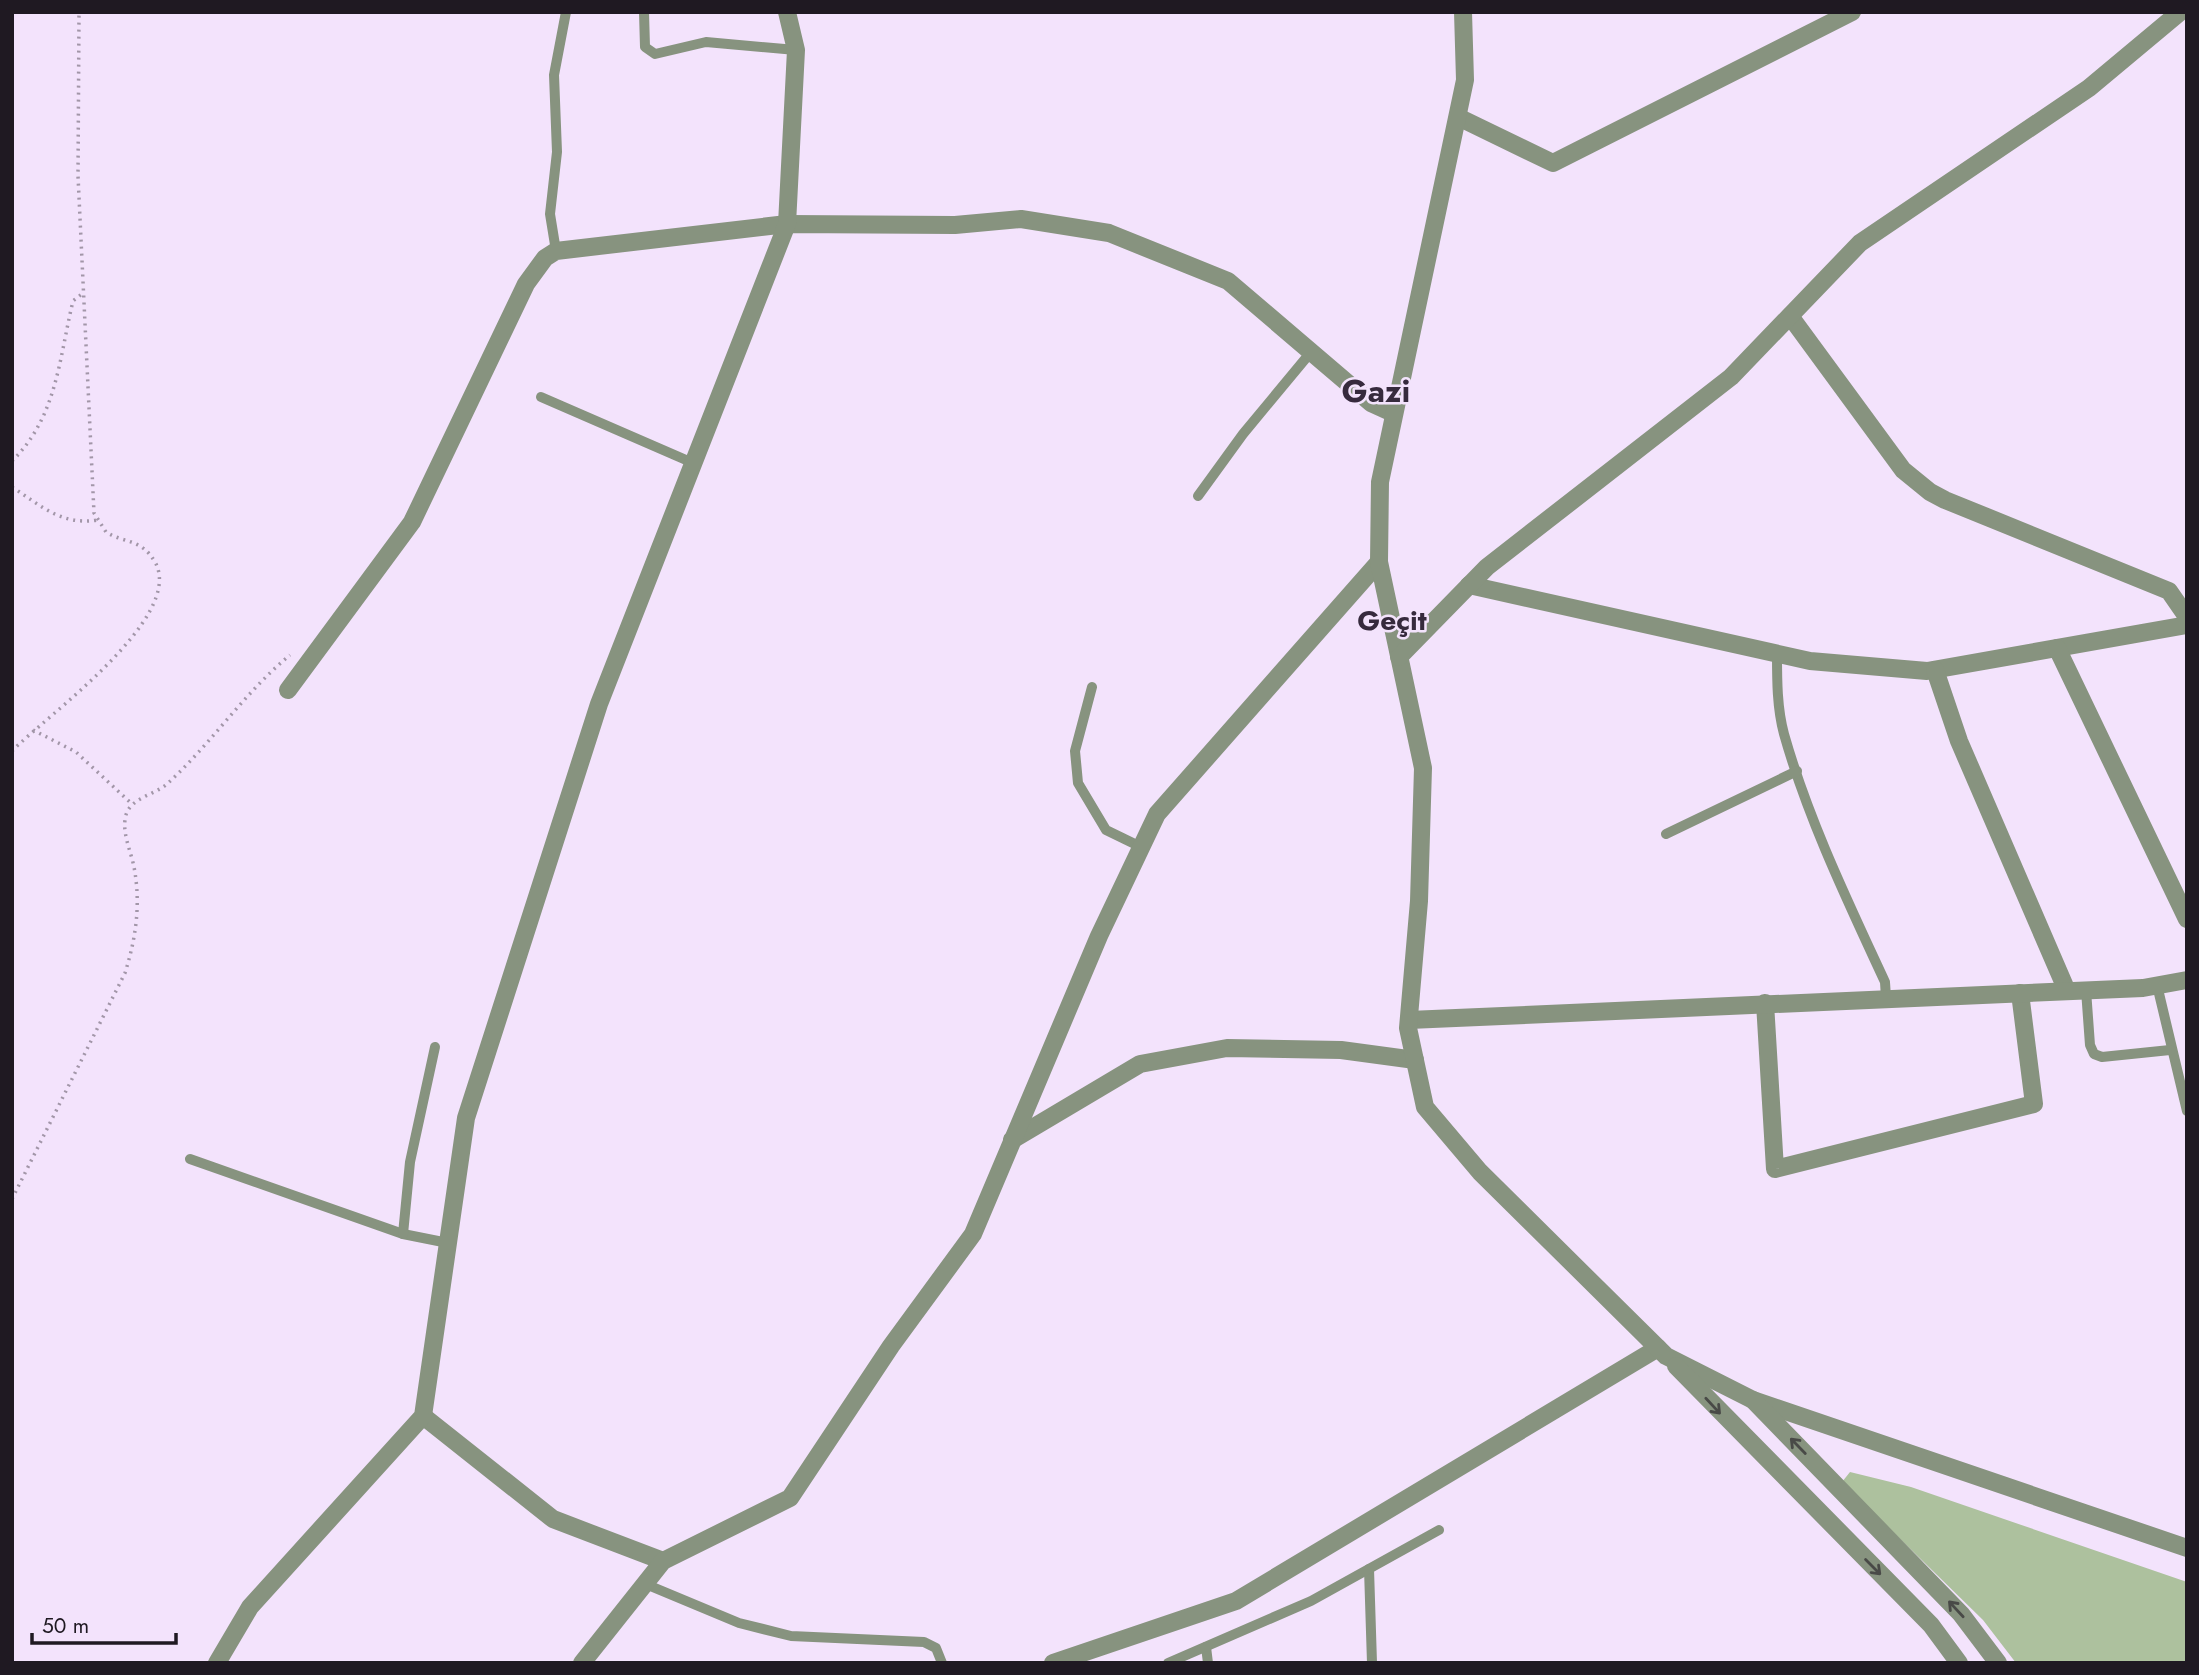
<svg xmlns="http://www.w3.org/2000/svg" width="2199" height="1675" viewBox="0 0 2199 1675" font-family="Jost,sans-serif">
<rect width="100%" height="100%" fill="#f3e3fc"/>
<!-- green -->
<polygon fill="#adc19e" points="1850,1472 1911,1487 2187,1582 2187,1663 2016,1663 1983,1620 1842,1482"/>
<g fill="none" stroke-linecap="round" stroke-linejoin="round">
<!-- path -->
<g stroke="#a296a8" stroke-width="3.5" stroke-dasharray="2 5" stroke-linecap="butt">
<path d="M 12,461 C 57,417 59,359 73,301 L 83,293"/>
<path d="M 12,487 C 40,505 62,526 97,520"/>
<polyline points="33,730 76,752 132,804"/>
<path d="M 12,751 C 46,716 186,617 155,562 C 141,538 125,544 106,532 L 94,513 L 78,176 L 79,12"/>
<path d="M 12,1199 L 125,973 C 136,938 141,904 134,867 C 131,852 123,835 125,820 C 127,798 153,796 167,784 C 211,744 244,693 290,655"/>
</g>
<!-- service -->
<g stroke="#87937f" stroke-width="10">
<polyline points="644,12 645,47 655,54 706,42 796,50"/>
<polyline points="556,251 550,214 557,152 554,75 566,12"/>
<polyline points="541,397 693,463"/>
<polyline points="1198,496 1243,434 1311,352"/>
<path d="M 1777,654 C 1777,680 1777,708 1784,734 C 1808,819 1848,902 1885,982 L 1886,998"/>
<polyline points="1092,687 1075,751 1078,783 1106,830 1141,847"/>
<polyline points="1666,834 1797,771"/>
<polyline points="2157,985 2187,1111"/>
<polyline points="2086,990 2090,1045 2094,1054 2102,1057 2170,1050"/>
<polyline points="190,1159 403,1234 448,1243"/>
<polyline points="403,1234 410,1162 435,1047"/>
<polyline points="1369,1569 1372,1663"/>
<polyline points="643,1583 739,1623 791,1636 924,1642 936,1648 942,1663"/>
<polyline points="1206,1647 1208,1663"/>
<polyline points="1168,1663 1311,1601 1439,1530"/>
</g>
<!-- minor -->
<g stroke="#87937f" stroke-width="18">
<polyline points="1458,117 1553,163 1852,12"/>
<polyline points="1790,316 1903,470 1930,492 1945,500 2169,591 2187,617"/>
<polyline points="1469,585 1810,661 1927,671 2187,625"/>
<polyline points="2057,648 2187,919"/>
<polyline points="1935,670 1959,741 2067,991"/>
<polyline points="288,690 412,522 526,284 545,258 556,251 787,224 955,225 1021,219 1109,233 1228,281 1371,403 1393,413"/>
<polyline points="1765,1003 1775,1169 2034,1104 2020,993"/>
<polyline points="1409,1020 2143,988 2187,980"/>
<polyline points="1012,1140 1140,1064 1227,1048 1341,1050 1415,1060"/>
<polyline points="1753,1400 2187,1548"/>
<polyline points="423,1416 553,1519 663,1561"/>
<polyline points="217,1663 250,1607 423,1416 466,1118 599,704 787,224 796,50 787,12"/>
<polyline points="582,1663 663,1561 790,1498 891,1346 973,1234 1099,936 1157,814 1379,562"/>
<polyline points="1053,1663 1236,1601 1658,1348"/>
</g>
<!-- tertiary -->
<g stroke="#87937f" stroke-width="18">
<polyline points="1463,12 1465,80 1380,482 1379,562 1423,768 1419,901 1408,1028 1425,1107 1480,1172 1666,1356 1753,1400 1961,1614 1998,1663"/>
<polyline points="1399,657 1487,567 1731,377 1860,243 2089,88 2180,12"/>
<polyline points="1676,1366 1931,1625 1959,1663"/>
</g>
</g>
<!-- one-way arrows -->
<defs><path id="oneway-shaft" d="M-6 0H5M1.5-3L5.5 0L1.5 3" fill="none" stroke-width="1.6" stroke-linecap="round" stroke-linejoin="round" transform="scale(1.75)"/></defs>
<g stroke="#494a47">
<use href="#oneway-shaft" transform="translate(1713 1406) rotate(47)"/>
<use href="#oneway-shaft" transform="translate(1798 1446) rotate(-134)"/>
<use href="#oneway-shaft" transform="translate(1873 1567) rotate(45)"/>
<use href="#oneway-shaft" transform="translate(1956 1609) rotate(-133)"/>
</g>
<g text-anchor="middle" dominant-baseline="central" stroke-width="5" stroke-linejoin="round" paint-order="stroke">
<!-- quarter labels -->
<g font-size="28" font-weight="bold" fill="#362a3d" stroke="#f3e3fc">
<text x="1392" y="620">Geçit</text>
</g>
<!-- district labels -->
<g font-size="32" font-weight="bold" fill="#362a3d" stroke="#f3e3fc">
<text x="1376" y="391">Gazi</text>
</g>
</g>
<!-- border -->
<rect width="2199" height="1675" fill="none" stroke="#1f1922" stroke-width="28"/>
<!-- scale -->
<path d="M32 1633v10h144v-10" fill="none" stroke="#1f1922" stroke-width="3.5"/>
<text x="42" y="1633" font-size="21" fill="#1f1922" stroke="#f3e3fc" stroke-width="5" paint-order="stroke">50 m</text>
</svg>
